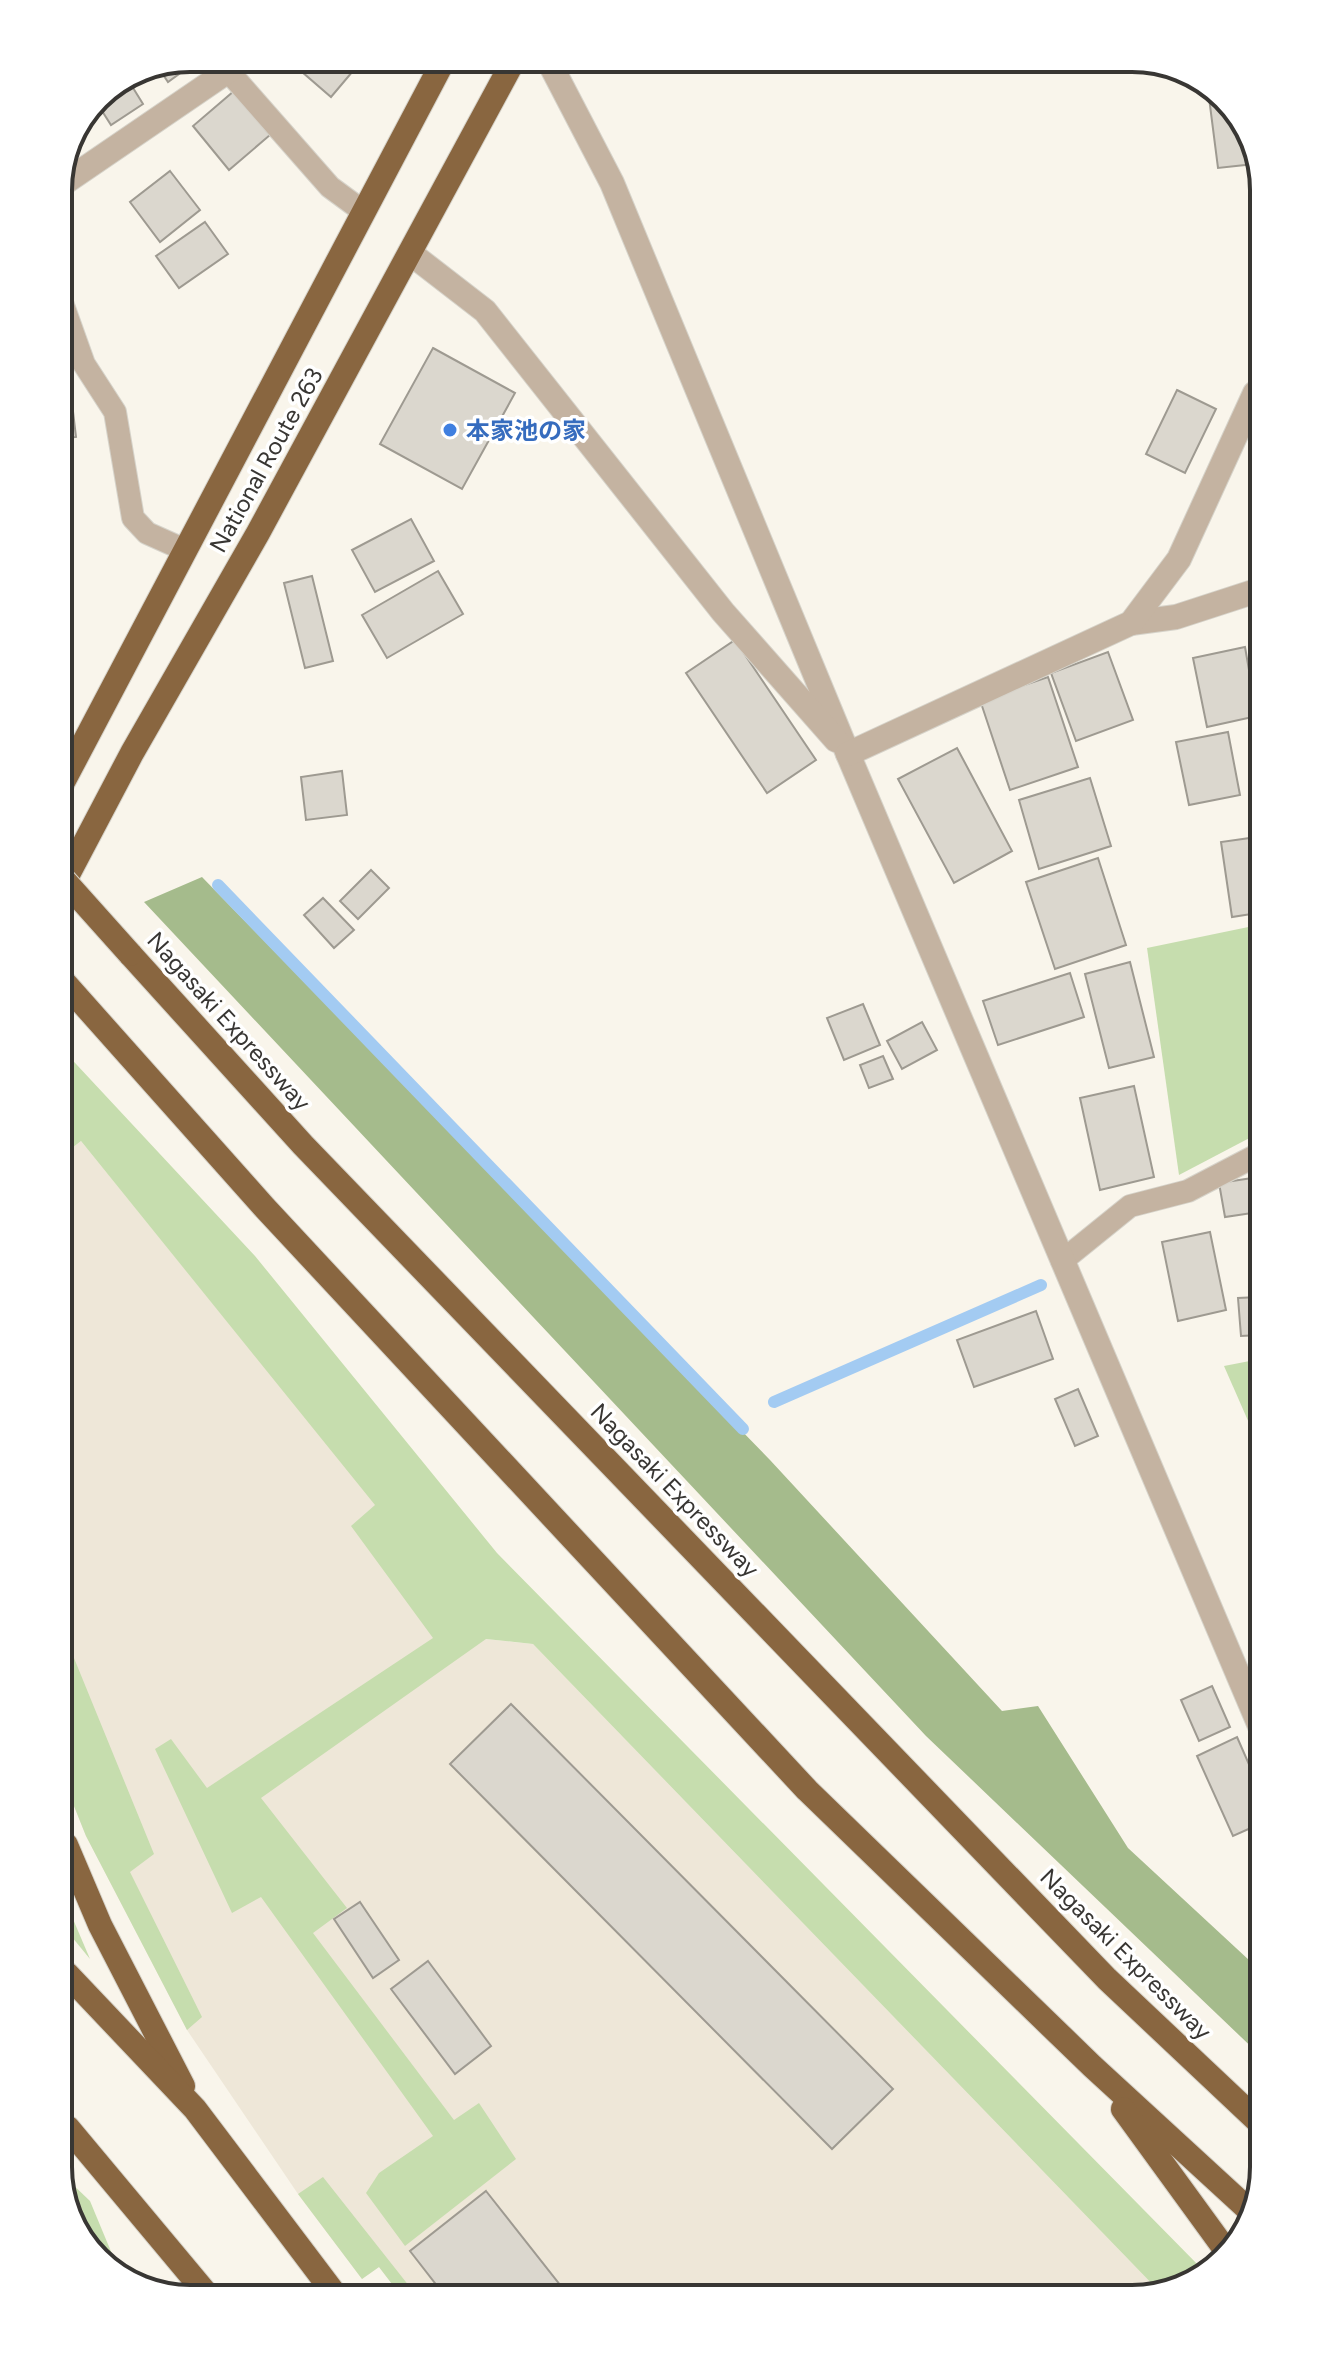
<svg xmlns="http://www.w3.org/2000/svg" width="1322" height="2357" viewBox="0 0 1322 2357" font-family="Figtree,'Noto Sans JP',sans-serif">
<rect width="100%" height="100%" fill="#f9f5eb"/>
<!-- built -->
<polygon fill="#eee7d8" points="81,1141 485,1639 533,1644 1157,2289 402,2297 379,2267 362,2279 298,2194 187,2030 86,1836 66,1786 63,1155"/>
<!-- green -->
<g fill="#c6ddae">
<polygon points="1258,925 1259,1133 1179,1175 1147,948"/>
<polygon points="63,1050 255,1256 497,1553 1204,2271 1183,2289 1157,2289 533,1644 486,1639 261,1798 347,1908 313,1933 454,2120 479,2103 516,2159 405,2246 366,2193 379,2173 433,2136 261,1897 232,1913 155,1749 171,1739 207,1788 433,1638 351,1526 375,1505 81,1141 63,1155"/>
<polygon points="1260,1359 1260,1448 1224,1366"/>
<polygon points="65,1636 154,1854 130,1872 202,2017 187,2030 86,1836 66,1786"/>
<polygon points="67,1905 90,1959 67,1931"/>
<polygon points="323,2177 417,2296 402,2297 379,2267 362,2279 298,2194"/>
<polygon points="68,2180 90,2201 122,2278 116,2277 68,2218"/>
</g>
<!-- forest -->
<polygon fill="#a5bb8c" points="202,877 770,1460 1002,1711 1038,1706 1128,1848 1263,1973 1263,2058 926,1736 144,902"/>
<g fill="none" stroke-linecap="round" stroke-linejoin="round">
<!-- stream -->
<g stroke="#a3cbf2" stroke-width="12">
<polyline points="218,885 743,1429"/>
<polyline points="774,1402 1041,1285"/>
</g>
</g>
<!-- building -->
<g fill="#dbd7ce" stroke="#9e9a91" stroke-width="2">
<polygon points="190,58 201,58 168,82 160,70"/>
<polygon points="299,58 364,58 331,97 294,65"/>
<polygon points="1207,82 1253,138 1254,164 1218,168"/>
<polygon points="130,83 143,104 111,125 95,100"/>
<polygon points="234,91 270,135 229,170 193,126"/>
<polygon points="170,171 200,210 160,242 130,202"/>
<polygon points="205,222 228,254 179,288 156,256"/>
<polygon points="433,348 515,393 462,489 380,444"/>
<polygon points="68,369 76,437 60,439 59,370"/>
<polygon points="1177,390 1216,409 1185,473 1146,454"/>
<polygon points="411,519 434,561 375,592 352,550"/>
<polygon points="438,571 463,614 387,658 362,615"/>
<polygon points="312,576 333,661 305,668 284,583"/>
<polygon points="735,640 816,760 767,793 686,673"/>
<polygon points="1245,647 1257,716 1207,727 1193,658"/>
<polygon points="1108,652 1133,720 1076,741 1051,673"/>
<polygon points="1048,677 1078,767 1010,790 980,700"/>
<polygon points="1228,732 1240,795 1189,805 1176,742"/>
<polygon points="957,748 1012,851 954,883 898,779"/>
<polygon points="342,771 347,815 306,820 301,777"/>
<polygon points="1090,778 1111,846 1039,869 1019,800"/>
<polygon points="1257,837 1258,913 1232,917 1221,842"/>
<polygon points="1098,858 1126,945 1055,969 1026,882"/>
<polygon points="371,870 389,888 358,919 340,901"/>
<polygon points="323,898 354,930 334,948 304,915"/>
<polygon points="1130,962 1154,1057 1109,1068 1085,974"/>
<polygon points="1070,973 1084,1017 998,1045 983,1001"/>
<polygon points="863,1004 880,1045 844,1060 827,1018"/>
<polygon points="922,1022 937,1050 902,1069 887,1041"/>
<polygon points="883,1056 893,1079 869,1088 860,1065"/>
<polygon points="1134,1086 1154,1177 1100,1190 1080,1098"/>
<polygon points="1259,1177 1259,1212 1225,1217 1219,1183"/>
<polygon points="1259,1231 1259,1277 1253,1232"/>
<polygon points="1210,1232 1226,1310 1178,1321 1162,1242"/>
<polygon points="1259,1297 1260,1335 1241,1336 1238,1298"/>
<polygon points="1036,1311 1053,1359 974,1387 957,1340"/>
<polygon points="1078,1389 1098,1436 1075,1446 1055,1399"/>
<polygon points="1212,1686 1230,1727 1199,1741 1181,1700"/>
<polygon points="511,1704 893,2089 832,2149 450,1764"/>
<polygon points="1237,1737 1262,1794 1262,1823 1233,1836 1197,1756"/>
<polygon points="360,1902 399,1960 373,1978 334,1919"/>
<polygon points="428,1961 491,2046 455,2074 391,1989"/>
<polygon points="486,2191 568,2295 445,2296 410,2251"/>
</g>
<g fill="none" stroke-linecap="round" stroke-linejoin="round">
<defs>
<g id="lane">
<polyline points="229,72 330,187 364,212"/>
<polyline points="59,294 84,364 115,412 133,518 147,533 185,550"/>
<polyline points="1062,1261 1130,1206 1188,1191 1259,1154"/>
</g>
<g id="street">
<polyline points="547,58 612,183 848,754 1262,1731"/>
<polyline points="58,187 247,58"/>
<polyline points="410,253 485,311 723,612 836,740"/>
<polyline points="1131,623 1176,617 1256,591"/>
<polyline points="848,754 1131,623 1179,559 1255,393"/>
</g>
<g id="highway">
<polyline points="61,786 445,58"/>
<polyline points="62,886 132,753 258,533 515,58"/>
<polyline points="130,954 303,1145 1107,1979 1263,2126"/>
<polyline points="62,980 265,1208 807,1790 1092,2066 1251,2212"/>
<polyline points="66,1845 100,1925 183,2086"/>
<polyline points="67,1974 195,2109 337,2297"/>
<polyline points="1123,2109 1227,2252"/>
<polyline points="68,2128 210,2298"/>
</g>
</defs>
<!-- lane casing -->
<use href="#lane" stroke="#d6d3ca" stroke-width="24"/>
<!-- street casing -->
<use href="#street" stroke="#d6d3ca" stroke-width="26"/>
<!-- highway casing -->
<use href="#highway" stroke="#d6d3ca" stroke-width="26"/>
<!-- lane -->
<use href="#lane" stroke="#c4b3a1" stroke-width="22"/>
<!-- street -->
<use href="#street" stroke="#c4b3a1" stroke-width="24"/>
<!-- highway -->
<use href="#highway" stroke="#896640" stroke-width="24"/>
<defs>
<polyline id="highway-bridge" points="62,878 130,954"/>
</defs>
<!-- highway-bridge casing -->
<use href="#highway-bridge" stroke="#d6d3ca" stroke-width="26" stroke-linecap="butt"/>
<!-- highway-bridge -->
<use href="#highway-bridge" stroke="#896640" stroke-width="24"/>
</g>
<!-- markers -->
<circle fill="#3f7fe0" stroke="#fff" stroke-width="3" cx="450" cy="430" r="8"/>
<g text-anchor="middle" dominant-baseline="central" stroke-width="7" stroke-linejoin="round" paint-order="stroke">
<!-- shop labels -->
<g font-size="24" font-weight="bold" fill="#366cbe" stroke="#fff" text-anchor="start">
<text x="466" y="430">本家池の家</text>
</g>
<!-- street labels -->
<g font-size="24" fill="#383633" stroke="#fff">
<text transform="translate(266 460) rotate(-61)">National Route 263</text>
<text transform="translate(229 1021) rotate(48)">Nagasaki Expressway</text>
<text transform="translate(675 1490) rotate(46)">Nagasaki Expressway</text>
<text transform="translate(1126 1954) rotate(45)">Nagasaki Expressway</text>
</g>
</g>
<!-- crop -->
<path d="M0 0H1322V2357H0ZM190 72H1132A118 118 0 0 1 1250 190V2167A118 118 0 0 1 1132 2285H190A118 118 0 0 1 72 2167V190A118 118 0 0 1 190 72Z" fill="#fff" fill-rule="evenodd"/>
<path fill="none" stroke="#383633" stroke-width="4" d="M190 72H1132A118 118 0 0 1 1250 190V2167A118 118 0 0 1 1132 2285H190A118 118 0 0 1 72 2167V190A118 118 0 0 1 190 72Z"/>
</svg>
